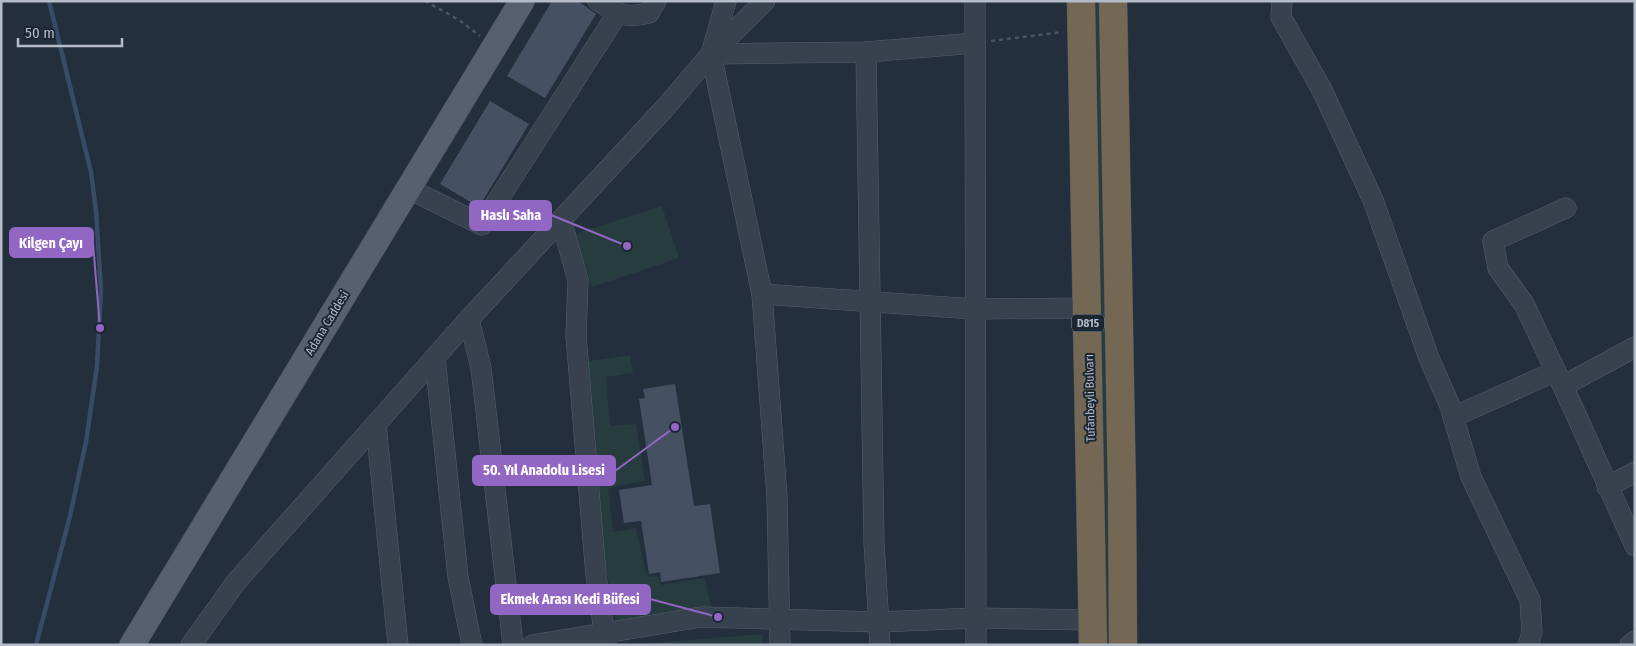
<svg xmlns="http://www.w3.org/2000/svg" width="1636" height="646" viewBox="0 0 1636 646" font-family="'Fira Sans Condensed',sans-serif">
<rect width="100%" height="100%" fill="#242f3e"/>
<!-- green -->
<g fill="#263c3f">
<polygon points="1092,1 1100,1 1112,645 1103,645"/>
<polygon points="662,206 679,258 592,287 575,234"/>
<polygon points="630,355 633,373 606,377 610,426 636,424 645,481 608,488 613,532 636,528 647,577 658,576 661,585 705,578 711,607 616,621 600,536 583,362"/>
<polygon points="762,634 763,645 630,645"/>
</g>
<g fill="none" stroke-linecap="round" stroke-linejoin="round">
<!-- stream -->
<polyline stroke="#394c67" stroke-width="4.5" points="36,645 70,516 86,442 97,366 101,290 96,211 91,172 49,1"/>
</g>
<!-- building -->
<g fill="#455162">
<polygon points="552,1 578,1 596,14 545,98 507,76"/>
<polygon points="490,101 529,124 479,207 440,184"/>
<polygon points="675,384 694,506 710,504 720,573 661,582 660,572 649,574 641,521 624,523 619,490 652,485 639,399 645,398 643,389"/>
</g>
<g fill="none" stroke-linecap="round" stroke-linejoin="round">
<defs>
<g id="minor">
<path d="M 598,1 C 618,14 625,19 649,13 L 656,1"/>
<polyline points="726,1 711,54 762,294 777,497 780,645"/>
<polyline points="975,1 976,645"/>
<polyline points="1282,1 1281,17 1322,90 1373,200 1429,358 1450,406 1471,477 1530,600 1532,633 1528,645"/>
<polyline points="866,52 874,542 880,645"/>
<polyline points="711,54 866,52 975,43"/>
<polyline points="409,189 482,225 617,14"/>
<polyline points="1566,208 1493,241 1498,268 1524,304 1574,410 1635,546"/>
<polyline points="561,220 578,280 576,336 596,575 606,645"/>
<polyline points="762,294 974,309 1088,308"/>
<polyline points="469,319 481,368 513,645"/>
<polyline points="435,358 458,577 472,645"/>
<polyline points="1563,386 1635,347"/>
<polyline points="1453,417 1556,371"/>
<polyline points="376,424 398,645"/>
<polyline points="1607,487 1635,472"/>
<polyline points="191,645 236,582 469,319 664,109 711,54 765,1"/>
<polyline points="532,645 701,617 879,622 975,618 1093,620"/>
<polyline points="1630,645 1635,641"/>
</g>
<polyline id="major" points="132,645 522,1"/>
<g id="highway">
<polyline points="1081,1 1093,645"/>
<polyline points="1113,1 1122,493 1123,645"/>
</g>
</defs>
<!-- minor casing -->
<use href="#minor" stroke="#565f6c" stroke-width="21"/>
<!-- major casing -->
<use href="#major" stroke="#414a57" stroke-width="26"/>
<!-- highway casing -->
<use href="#highway" stroke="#434c59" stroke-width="29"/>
<!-- path -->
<g stroke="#44595c" stroke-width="2.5" stroke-dasharray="4 4" stroke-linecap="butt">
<polyline points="425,1 459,20 480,36"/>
<polyline points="991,41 1063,32"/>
</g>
<!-- minor -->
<use href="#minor" stroke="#38414e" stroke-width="20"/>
<!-- major -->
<use href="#major" stroke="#56606e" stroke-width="25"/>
<!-- highway -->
<use href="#highway" stroke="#746855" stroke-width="28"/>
</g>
<g text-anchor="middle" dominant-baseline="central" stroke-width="4" stroke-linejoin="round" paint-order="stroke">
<!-- shield labels -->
<rect fill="#1d2633" stroke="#878f9c" stroke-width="1" x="1072" y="314.5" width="32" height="17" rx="4"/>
<g font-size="11" font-weight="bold" fill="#b4bcc9">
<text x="1088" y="323">D815</text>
</g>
<!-- street labels -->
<g font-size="12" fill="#b4bcc9" stroke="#1d2633">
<text transform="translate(327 323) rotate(-59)">Adana Caddesi</text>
<text transform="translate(1090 398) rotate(-91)">Tufanbeyli Bulvarı</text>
</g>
</g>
<!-- callouts -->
<path fill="none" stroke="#9266c3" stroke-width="2" d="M627 246L551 215M100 328L93 243M675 427L615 471M718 617L650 599"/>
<g fill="#9266c3" stroke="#1d2633" stroke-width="2">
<circle cx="627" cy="246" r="5"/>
<circle cx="100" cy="328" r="5"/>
<circle cx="675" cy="427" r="5"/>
<circle cx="718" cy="617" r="5"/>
</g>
<g fill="#9266c3" stroke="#9266c3" stroke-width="2">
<rect x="470" y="201" width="81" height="29" rx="5"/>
<rect x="10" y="228" width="83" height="29" rx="5"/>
<rect x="473" y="456" width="142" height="29" rx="5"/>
<rect x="491" y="585" width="159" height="29" rx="5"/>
</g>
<g font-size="14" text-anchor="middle" font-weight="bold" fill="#fff">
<text x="511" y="220">Haslı Saha</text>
<text x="51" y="248">Kilgen Çayı</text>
<text x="544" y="475">50. Yıl Anadolu Lisesi</text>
<text x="570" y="604">Ekmek Arası Kedi Büfesi</text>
</g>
<!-- border -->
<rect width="1636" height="646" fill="none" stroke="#b4bcc9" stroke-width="5"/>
<!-- scale -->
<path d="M18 38v8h104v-8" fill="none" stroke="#b4bcc9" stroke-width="2.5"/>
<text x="25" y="38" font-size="15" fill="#b4bcc9" stroke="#1d2633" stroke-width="4" paint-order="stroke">50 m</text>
</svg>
